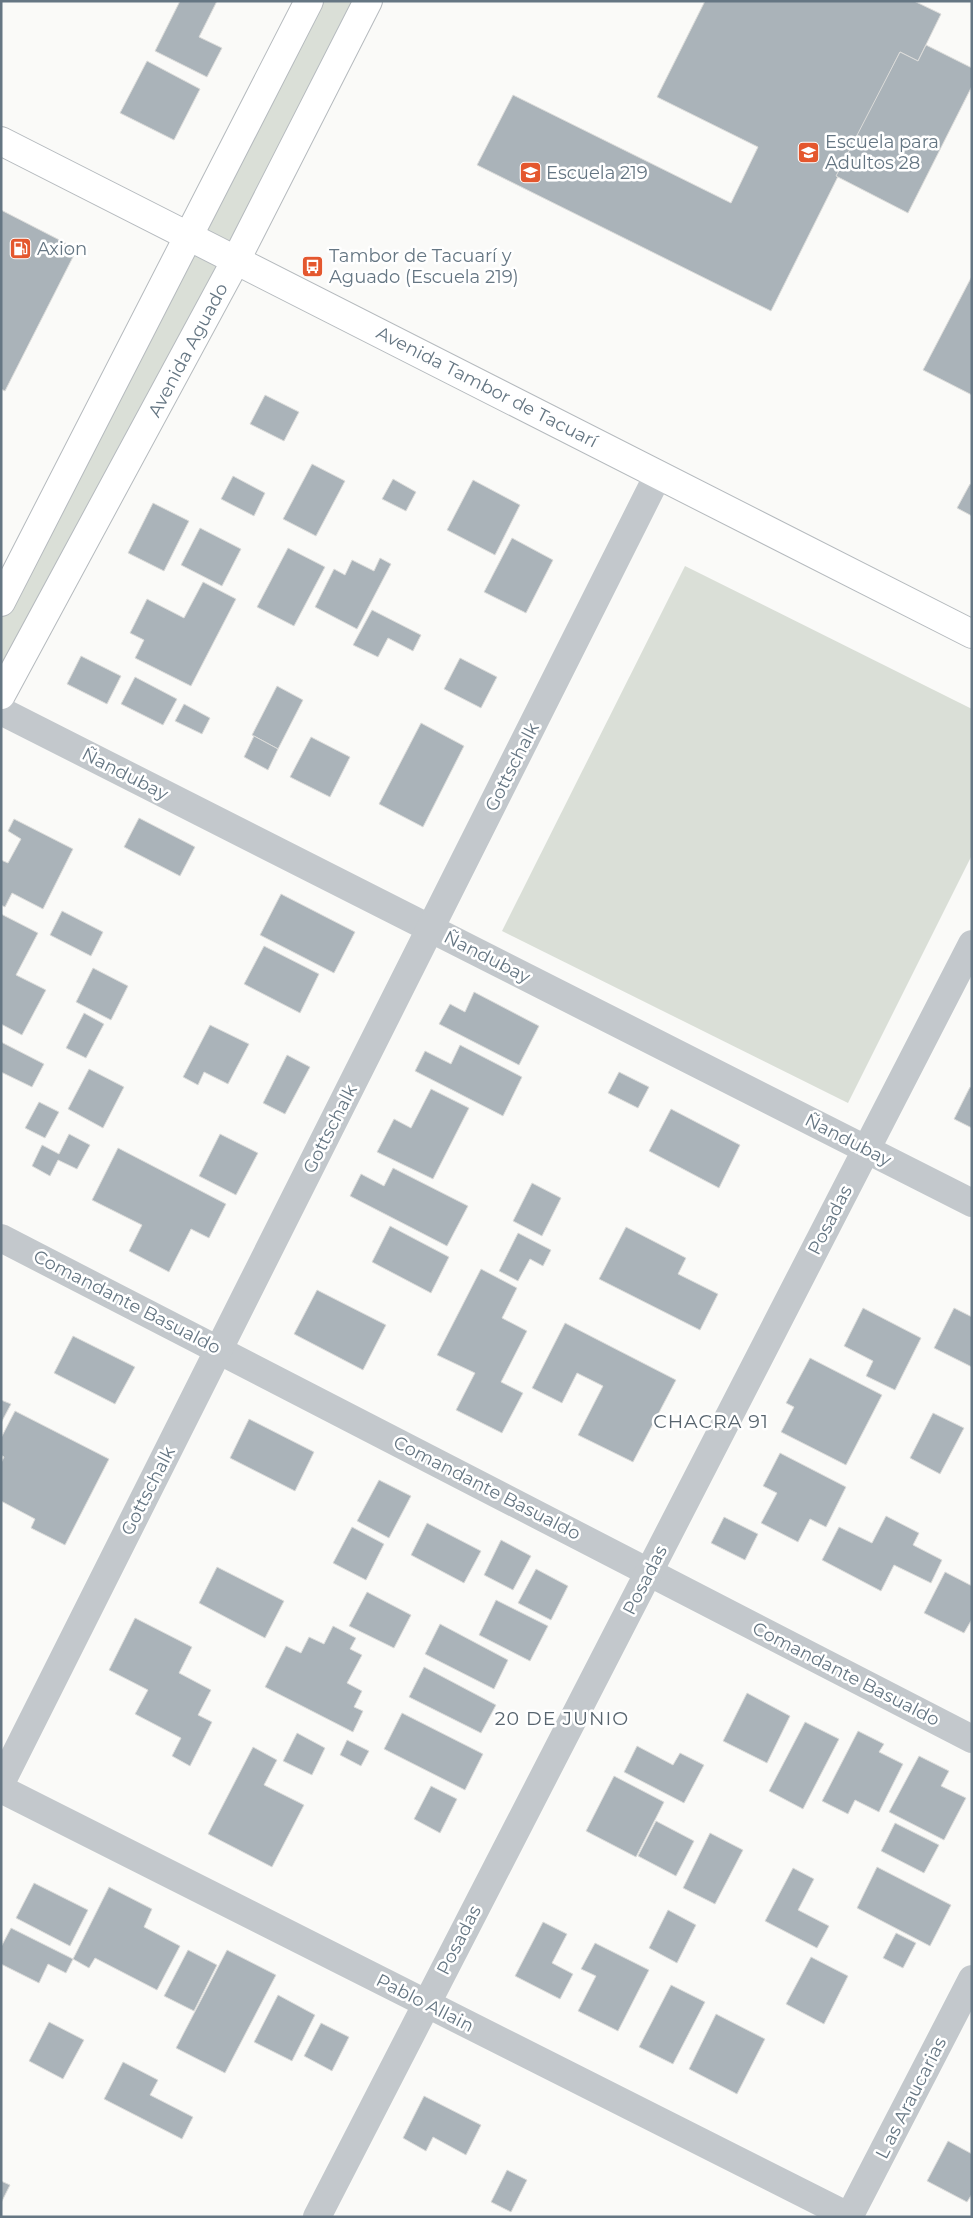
<svg xmlns="http://www.w3.org/2000/svg" width="973" height="2218" viewBox="0 0 973 2218" font-family="Montserrat,sans-serif">
<rect width="100%" height="100%" fill="#fafaf8"/>
<!-- green -->
<g fill="#dadfd7">
<polygon points="309,1 356,1 1,694 1,606"/>
<polygon points="685,566 972,709 972,855 848,1103 502,931"/>
</g>
<!-- building -->
<g fill="#aab3b9" stroke="#dcdcda">
<polygon points="180,1 217,1 199,37 222,48 207,77 155,51"/>
<polygon points="705,1 914,1 941,14 918,61 900,52 771,311 477,165 513,95 731,203 758,147 657,97"/>
<polygon points="926,45 972,68 972,86 908,213 836,176 900,52 918,61"/>
<polygon points="147,61 200,89 174,140 120,113"/>
<polygon points="1,210 77,249 5,391 1,389"/>
<polygon points="972,276 972,395 923,370"/>
<polygon points="265,395 299,412 284,441 250,424"/>
<polygon points="312,464 345,481 316,536 283,519"/>
<polygon points="233,476 265,493 254,516 221,499"/>
<polygon points="393,479 416,492 406,511 382,499"/>
<polygon points="473,480 520,505 495,555 447,530"/>
<polygon points="970,484 972,485 972,516 957,508"/>
<polygon points="153,503 189,521 164,571 128,553"/>
<polygon points="200,528 241,549 222,586 181,565"/>
<polygon points="512,538 553,560 526,613 484,592"/>
<polygon points="288,548 325,567 294,626 257,607"/>
<polygon points="380,558 391,564 357,629 315,607 334,569 345,575 352,560 374,571"/>
<polygon points="203,582 236,599 191,686 135,658 144,640 130,633 147,599 184,618"/>
<polygon points="372,610 421,635 413,651 388,638 378,657 353,645"/>
<polygon points="81,656 121,676 107,704 67,684"/>
<polygon points="460,658 497,677 481,708 444,689"/>
<polygon points="135,677 177,699 163,725 121,704"/>
<polygon points="277,686 303,700 278,749 252,735"/>
<polygon points="184,704 210,718 202,734 175,721"/>
<polygon points="421,723 464,746 423,827 379,804"/>
<polygon points="254,736 278,749 268,770 244,757"/>
<polygon points="311,737 350,757 330,797 290,777"/>
<polygon points="139,818 195,847 180,876 124,847"/>
<polygon points="14,819 73,849 43,909 12,893 5,907 1,905 1,860 8,863 21,839 8,831"/>
<polygon points="281,894 355,932 334,973 260,935"/>
<polygon points="62,911 103,932 91,956 50,935"/>
<polygon points="1,914 38,933 16,975 46,990 22,1035 1,1024"/>
<polygon points="264,946 319,974 300,1013 244,984"/>
<polygon points="93,968 128,986 111,1020 76,1002"/>
<polygon points="474,992 539,1026 519,1065 439,1024 450,1004 465,1012"/>
<polygon points="84,1013 104,1024 86,1058 66,1048"/>
<polygon points="210,1025 249,1044 228,1084 204,1072 198,1085 183,1077"/>
<polygon points="1,1042 44,1064 32,1087 1,1072"/>
<polygon points="460,1045 522,1077 503,1116 415,1071 425,1051 451,1064"/>
<polygon points="287,1055 310,1067 285,1114 263,1103"/>
<polygon points="89,1069 124,1087 103,1128 68,1109"/>
<polygon points="619,1072 649,1087 638,1108 608,1093"/>
<polygon points="970,1087 972,1088 972,1128 954,1119"/>
<polygon points="431,1089 469,1108 433,1179 377,1152 394,1119 411,1128"/>
<polygon points="39,1102 59,1112 45,1138 25,1128"/>
<polygon points="671,1109 740,1145 719,1188 649,1151"/>
<polygon points="69,1134 90,1145 77,1169 58,1160 50,1176 32,1166 42,1145 59,1154"/>
<polygon points="220,1134 258,1153 236,1195 199,1176"/>
<polygon points="118,1148 226,1204 209,1238 191,1229 169,1272 129,1251 142,1225 92,1200"/>
<polygon points="393,1168 468,1206 447,1246 350,1196 361,1174 384,1186"/>
<polygon points="532,1183 561,1198 542,1236 513,1221"/>
<polygon points="390,1226 449,1257 431,1293 372,1262"/>
<polygon points="626,1227 686,1258 678,1274 718,1294 700,1330 599,1279"/>
<polygon points="518,1233 551,1250 543,1266 530,1259 518,1281 499,1271"/>
<polygon points="481,1269 517,1288 502,1318 527,1331 501,1382 523,1393 502,1433 456,1410 475,1373 437,1355"/>
<polygon points="317,1290 386,1325 363,1370 294,1334"/>
<polygon points="863,1308 921,1338 895,1390 866,1376 873,1361 844,1346"/>
<polygon points="954,1308 972,1317 972,1367 934,1348"/>
<polygon points="565,1323 676,1380 633,1462 578,1435 603,1386 577,1373 562,1403 532,1388"/>
<polygon points="73,1336 135,1367 115,1404 54,1373"/>
<polygon points="810,1358 882,1395 846,1465 781,1432 794,1407 786,1403"/>
<polygon points="1,1400 11,1404 1,1423"/>
<polygon points="15,1411 109,1459 65,1545 31,1528 35,1519 1,1501 1,1463 4,1457 1,1455 1,1438"/>
<polygon points="933,1413 964,1428 940,1474 910,1458"/>
<polygon points="249,1419 314,1452 295,1491 230,1458"/>
<polygon points="780,1453 846,1487 826,1527 810,1519 798,1542 761,1523 777,1493 763,1486"/>
<polygon points="379,1480 411,1496 389,1538 357,1521"/>
<polygon points="886,1516 919,1533 913,1545 942,1560 931,1583 894,1565 881,1591 822,1560 839,1527 872,1543"/>
<polygon points="724,1517 758,1534 745,1560 711,1543"/>
<polygon points="427,1523 481,1551 464,1583 411,1555"/>
<polygon points="352,1527 384,1544 366,1580 333,1563"/>
<polygon points="501,1540 531,1556 513,1590 484,1575"/>
<polygon points="217,1567 284,1601 265,1638 199,1603"/>
<polygon points="536,1569 568,1586 551,1620 518,1603"/>
<polygon points="945,1572 972,1586 972,1619 964,1633 924,1613"/>
<polygon points="367,1592 411,1615 394,1648 349,1626"/>
<polygon points="496,1600 548,1626 530,1661 479,1635"/>
<polygon points="135,1618 192,1647 179,1673 211,1690 198,1715 212,1722 190,1766 172,1756 181,1738 135,1714 148,1690 109,1670"/>
<polygon points="440,1624 508,1660 494,1689 425,1654"/>
<polygon points="333,1626 356,1638 350,1649 362,1655 347,1683 362,1691 354,1707 363,1711 353,1732 265,1687 286,1646 301,1653 309,1637 324,1644"/>
<polygon points="424,1667 496,1705 481,1733 409,1697"/>
<polygon points="747,1693 790,1716 767,1763 723,1741"/>
<polygon points="402,1713 483,1754 465,1790 384,1749"/>
<polygon points="805,1722 839,1739 803,1809 769,1791"/>
<polygon points="858,1731 884,1744 879,1752 903,1764 879,1812 855,1800 848,1814 822,1801"/>
<polygon points="297,1733 325,1748 312,1775 283,1761"/>
<polygon points="347,1740 369,1751 361,1766 340,1755"/>
<polygon points="637,1746 673,1765 680,1753 704,1765 684,1803 624,1772"/>
<polygon points="253,1747 277,1760 264,1785 304,1805 272,1867 208,1834"/>
<polygon points="919,1756 949,1771 941,1786 966,1798 944,1840 889,1812"/>
<polygon points="614,1776 664,1802 636,1857 586,1831"/>
<polygon points="431,1786 457,1799 440,1833 414,1819"/>
<polygon points="656,1821 694,1841 676,1876 638,1856"/>
<polygon points="895,1823 939,1845 924,1873 881,1851"/>
<polygon points="710,1833 743,1850 715,1904 683,1888"/>
<polygon points="877,1867 951,1905 930,1946 857,1908"/>
<polygon points="793,1868 814,1879 798,1910 829,1926 817,1948 765,1921"/>
<polygon points="34,1883 88,1910 70,1946 16,1918"/>
<polygon points="109,1887 152,1909 144,1927 180,1946 157,1990 95,1958 89,1968 73,1959"/>
<polygon points="668,1910 696,1925 677,1963 649,1948"/>
<polygon points="543,1922 567,1934 552,1963 573,1974 560,1999 515,1976"/>
<polygon points="11,1928 73,1959 66,1973 48,1964 39,1983 1,1964 1,1947"/>
<polygon points="896,1933 916,1943 903,1968 883,1958"/>
<polygon points="595,1943 649,1970 618,2031 578,2011 596,1976 581,1969"/>
<polygon points="188,1950 217,1965 194,2011 164,1996"/>
<polygon points="227,1950 276,1975 225,2073 176,2048"/>
<polygon points="811,1957 848,1976 824,2024 786,2004"/>
<polygon points="671,1985 705,2002 673,2064 639,2047"/>
<polygon points="278,1995 315,2015 292,2061 254,2042"/>
<polygon points="716,2014 765,2039 737,2094 689,2069"/>
<polygon points="49,2022 84,2040 63,2079 29,2061"/>
<polygon points="321,2023 349,2037 332,2071 304,2056"/>
<polygon points="123,2062 158,2080 150,2095 193,2117 182,2139 104,2099"/>
<polygon points="424,2096 481,2125 466,2155 433,2137 426,2151 403,2138"/>
<polygon points="948,2141 972,2154 972,2194 967,2202 927,2181"/>
<polygon points="507,2170 527,2180 511,2212 491,2202"/>
<polygon points="1,2181 10,2185 1,2203"/>
</g>
<g fill="none" stroke-linecap="round" stroke-linejoin="round">
<defs>
<g id="major">
<polyline points="1,141 972,634"/>
<polyline points="1,602 309,1"/>
<polyline points="1,695 236,260 368,1"/>
</g>
</defs>
<!-- major casing -->
<use href="#major" stroke="#b5babe" stroke-width="30"/>
<!-- minor -->
<g stroke="#c3c8cc" stroke-width="28">
<polyline points="1,711 972,1203"/>
<polyline points="1,1238 972,1739"/>
<polyline points="1,1783 658,475"/>
<polyline points="1,1789 850,2217"/>
<polyline points="317,2217 972,944"/>
<polyline points="849,2217 972,1979"/>
</g>
<!-- major -->
<use href="#major" stroke="#fff" stroke-width="28"/>
</g>
<!-- icons -->
<defs>
<symbol id="school-square" viewBox="-11 -11 22 22"><rect x="-9" y="-9" width="18" height="18" rx="4" fill="#e4572e" stroke="#fff"/><path d="M0-5L7-2L0 1L-7-2ZM-4 1L0 2.5L4 1V4Q0 6-4 4Z" fill="#fff"/></symbol>
<symbol id="fuel-square" viewBox="-11 -11 22 22"><rect x="-9" y="-9" width="18" height="18" rx="4" fill="#e4572e" stroke="#fff"/><path d="M-5.5-6h7V0h2V4h1.3V-2.5L3-4.5l.8-.8L6-3V5H2.5V1h-1V6h-7ZM-4.2-4.7v3.2H.2V-4.7Z" fill="#fff"/></symbol>
<symbol id="bus-square" viewBox="-11 -11 22 22"><rect x="-9" y="-9" width="18" height="18" rx="4" fill="#e4572e" stroke="#fff"/><path d="M-5-6H5V4H4V6H2V4H-2V6H-4V4H-5ZM-3.5-4V0h7V-4ZM-3.5 1.2v1.5H-2V1.2ZM2 1.2v1.5H3.5V1.2Z" fill="#fff"/></symbol>
</defs>
<g fill-rule="evenodd">
<use href="#school-square" x="796" y="140" width="25" height="25"/>
<use href="#school-square" x="518" y="160" width="25" height="25"/>
<use href="#fuel-square" x="8" y="236" width="25" height="25"/>
<use href="#bus-square" x="300" y="254" width="25" height="25"/>
</g>
<g text-anchor="middle" dominant-baseline="central" stroke-width="5" stroke-linejoin="round" paint-order="stroke">
<!-- poi labels -->
<g font-size="18" fill="#657683" stroke="#fff" text-anchor="start">
<text x="825" y="142">Escuela para<tspan x="825" dy="21">Adultos 28</tspan></text>
<text x="546" y="173">Escuela 219</text>
<text x="37" y="249">Axion</text>
<text x="329" y="256">Tambor de Tacuarí y<tspan x="329" dy="21">Aguado (Escuela 219)</tspan></text>
</g>
<!-- street labels -->
<g font-size="18" fill="#657683" stroke="#fff">
<text transform="translate(188 350) rotate(-62)">Avenida Aguado</text>
<text transform="translate(487 387) rotate(27)">Avenida Tambor de Tacuarí</text>
<text transform="translate(512 767) rotate(-63)">Gottschalk</text>
<text transform="translate(125 774) rotate(27)">Ñandubay</text>
<text transform="translate(487 957) rotate(27)">Ñandubay</text>
<text transform="translate(330 1129) rotate(-63)">Gottschalk</text>
<text transform="translate(848 1140) rotate(27)">Ñandubay</text>
<text transform="translate(830 1220) rotate(-63)">Posadas</text>
<text transform="translate(127 1302) rotate(27)">Comandante Basualdo</text>
<text transform="translate(487 1488) rotate(27)">Comandante Basualdo</text>
<text transform="translate(148 1491) rotate(-63)">Gottschalk</text>
<text transform="translate(645 1580) rotate(-63)">Posadas</text>
<text transform="translate(846 1674) rotate(27)">Comandante Basualdo</text>
<text transform="translate(459 1940) rotate(-63)">Posadas</text>
<text transform="translate(425 2003) rotate(27)">Pablo Allain</text>
<text transform="translate(911 2098) rotate(-63)">L as Araucarias</text>
</g>
<!-- neighbourhood labels -->
<g font-size="19" letter-spacing="1" fill="#57646e" stroke="#fff">
<text x="711" y="1421">CHACRA 91</text>
<text x="562" y="1718">20 DE JUNIO</text>
</g>
</g>
<!-- border -->
<rect width="973" height="2218" fill="none" stroke="#657683" stroke-width="5"/>
</svg>
